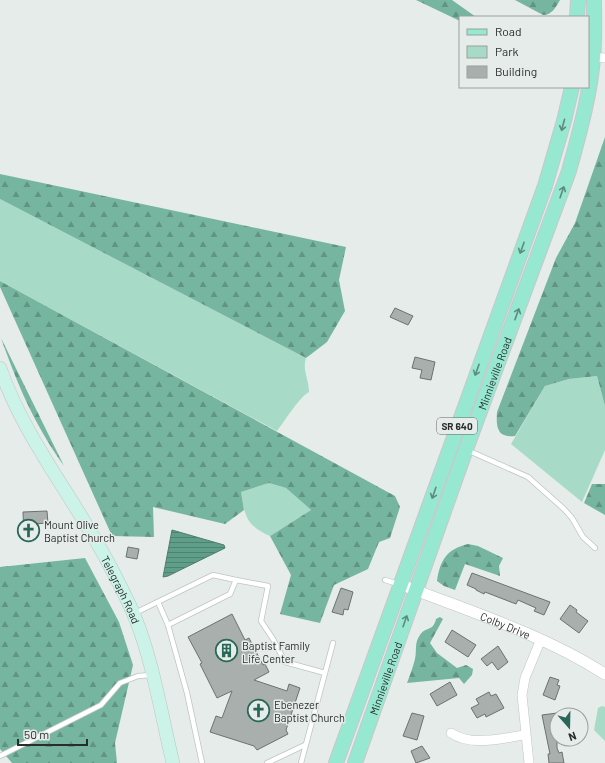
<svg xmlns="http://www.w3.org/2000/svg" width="605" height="763" viewBox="0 0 605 763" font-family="Barlow,sans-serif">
<defs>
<pattern id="forest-firs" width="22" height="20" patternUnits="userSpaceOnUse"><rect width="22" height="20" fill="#76b6a1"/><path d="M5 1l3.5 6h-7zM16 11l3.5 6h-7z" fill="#619483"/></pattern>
<pattern id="water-rules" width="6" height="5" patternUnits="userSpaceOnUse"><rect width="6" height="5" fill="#5f9f8a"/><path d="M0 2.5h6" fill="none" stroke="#4f8271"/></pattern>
</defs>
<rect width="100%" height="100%" fill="#e5ecea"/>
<!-- green -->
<g fill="#a8dac8">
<path d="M 0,199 L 306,358 C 302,369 309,380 309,392 C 300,396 285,421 277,431 L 0,281 Z"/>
<polygon points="597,376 605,406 605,450 582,502 511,444 545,386 569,379"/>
<path d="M 269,483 L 286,488 L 311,510 L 270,536 C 246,525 245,517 241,492 Z"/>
<polygon points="602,706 605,707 605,741 594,730 598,708"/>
</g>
<!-- forest -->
<g fill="url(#forest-firs)">
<polygon points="416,0 452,0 476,17 460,17 460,21"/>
<path d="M 515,0 L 560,0 C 556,7 552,15 543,15 Z"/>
<path d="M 605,137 L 605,406 L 597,376 L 569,379 L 545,386 L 515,436 C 497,438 496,427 497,412 L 556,258 L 575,223 Z"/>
<polygon points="0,174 346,247 339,280 345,311 327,342 306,358 0,199"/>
<polygon points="0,281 395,496 400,507 390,538 379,542 368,569 334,585 320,623 280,614 291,575 270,536 311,510 286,488 269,483 241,492 244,510 225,524 153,507 154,537 112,536 0,287"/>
<path d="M 1,338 L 64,466 C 34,424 18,386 1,338 Z"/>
<polygon points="592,484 605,484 605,515 584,503"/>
<path d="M 468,544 L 478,546 L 503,558 L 499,566 L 500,576 L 465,564 L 455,590 L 444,586 L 437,581 C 440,560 447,549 468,544 Z"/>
<polygon points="85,558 119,622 133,665 115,743 117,763 12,763 0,749 0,567"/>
<path d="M 440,617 L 443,619 L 430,643 L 437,653 L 457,668 L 466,665 L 473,669 L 472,675 L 464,684 L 459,678 L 407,683 C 410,675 413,667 415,659 C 417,651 414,643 420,635 C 426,626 433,632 436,619 Z"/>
</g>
<!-- water -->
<polygon fill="url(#water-rules)" stroke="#4f7d6e" points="172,530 224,545 225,548 168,576 163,577"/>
<!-- building -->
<g fill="#a8afac" stroke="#6c7270">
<polygon points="395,308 413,316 408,325 390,317"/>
<polygon points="415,357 435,362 431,380 420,378 422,370 412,368"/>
<polygon points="47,511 48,523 34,524 35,537 24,538 23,512"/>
<polygon points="128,547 139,549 137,559 126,557"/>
<polygon points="472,573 550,602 544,615 534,611 536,608 518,600 516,604 485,592 484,594 476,590 476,589 467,585"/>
<polygon points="341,588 353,592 348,610 344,609 343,615 332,612"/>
<polygon points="570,605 577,610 576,612 588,621 579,633 560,619"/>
<polygon points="232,614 245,640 249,638 263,665 265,664 269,672 254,680 287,691 289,684 300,688 286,730 288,734 257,750 254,746 210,732 216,716 222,718 232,691 217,698 200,664 202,663 188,637"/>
<polygon points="452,630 476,645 468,657 445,642"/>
<polygon points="498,646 508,662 498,670 492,662 487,666 481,659"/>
<polygon points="550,677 559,680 557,685 560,686 555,700 543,695"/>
<polygon points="450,682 457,695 437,706 430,694"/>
<polygon points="489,692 491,696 496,694 504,708 486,717 485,714 477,718 471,708 479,704 476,699"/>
<polygon points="412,713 424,716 417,740 403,736"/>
<polygon points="557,713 557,748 559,753 562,752 564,763 549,763 548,754 550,754 542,715"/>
<polygon points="422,746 430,758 416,763 411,751"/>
</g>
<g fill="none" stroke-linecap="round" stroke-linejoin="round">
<defs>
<g id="service">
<polyline points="467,450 528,477 564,509 572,518 583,537 595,548"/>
<polyline points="385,580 398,584"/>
<polyline points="158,602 168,625"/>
<polyline points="135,613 213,575 236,580"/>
<polyline points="0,756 101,705 120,683 138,676 152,675"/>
<polyline points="202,763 187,693 168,625 230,594 236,580 268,586 261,621 273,639 285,662 325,673"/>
<polyline points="267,763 305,745"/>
<polyline points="301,763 333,643"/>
</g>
<g id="minor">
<polyline points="588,57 605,58"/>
<path d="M 451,733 C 471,747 502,738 525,735"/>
<polyline points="529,763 522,695 525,678 541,639"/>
</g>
<g id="tertiary">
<path id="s1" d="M 402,585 C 471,612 542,634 605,674"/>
</g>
<g id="secondary">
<path id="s2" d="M 0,368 C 25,440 76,500 111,568 C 120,585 129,602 136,620 C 153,662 162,718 173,763"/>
</g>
<g id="primary">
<polyline points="577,17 578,0"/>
<polyline points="336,763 545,186 564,121 572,87"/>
<path id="s3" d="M 355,763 L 466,449 L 569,171 C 579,134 590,96 593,58 C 595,39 594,19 594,0"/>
</g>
</defs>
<!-- service casing -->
<use href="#service" stroke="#bec5c2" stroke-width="6"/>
<!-- minor casing -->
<use href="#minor" stroke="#bec5c2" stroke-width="10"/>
<!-- tertiary casing -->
<use href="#tertiary" stroke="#bec5c2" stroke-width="12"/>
<!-- secondary casing -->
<use href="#secondary" stroke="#bec5c2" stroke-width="14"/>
<!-- primary casing -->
<use href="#primary" stroke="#c8c8c8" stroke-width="16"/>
<!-- service -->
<use href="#service" stroke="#fff" stroke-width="4.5"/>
<!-- minor -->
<use href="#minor" stroke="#fff" stroke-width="9"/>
<!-- tertiary -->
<use href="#tertiary" stroke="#fff" stroke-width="11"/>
<!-- secondary -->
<use href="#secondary" stroke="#cbf3e8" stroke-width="13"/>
<!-- primary -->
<use href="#primary" stroke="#97e8d1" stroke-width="14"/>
</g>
<!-- one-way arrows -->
<defs><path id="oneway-shaft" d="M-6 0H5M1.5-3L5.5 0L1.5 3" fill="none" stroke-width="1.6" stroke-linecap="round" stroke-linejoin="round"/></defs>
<g stroke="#608a7e">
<use href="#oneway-shaft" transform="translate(563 125) rotate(105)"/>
<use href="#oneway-shaft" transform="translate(562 192) rotate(-71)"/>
<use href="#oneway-shaft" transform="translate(522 248) rotate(110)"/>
<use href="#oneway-shaft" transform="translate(517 314) rotate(-70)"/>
<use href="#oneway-shaft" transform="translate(477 370) rotate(110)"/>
<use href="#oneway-shaft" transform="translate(434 493) rotate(109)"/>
<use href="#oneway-shaft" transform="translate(405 621) rotate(-71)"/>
</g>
<!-- icons -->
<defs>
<symbol id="church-ring" viewBox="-11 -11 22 22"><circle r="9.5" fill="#e5ecea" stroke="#296856" stroke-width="1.5"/><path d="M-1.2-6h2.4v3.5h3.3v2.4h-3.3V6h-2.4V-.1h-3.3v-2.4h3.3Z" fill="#296856"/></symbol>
<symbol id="building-ring" viewBox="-11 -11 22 22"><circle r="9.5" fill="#e5ecea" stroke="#296856" stroke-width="1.5"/><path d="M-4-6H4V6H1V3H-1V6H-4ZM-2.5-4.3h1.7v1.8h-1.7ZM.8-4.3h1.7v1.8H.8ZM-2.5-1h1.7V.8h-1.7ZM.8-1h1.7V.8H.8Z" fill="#296856"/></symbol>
</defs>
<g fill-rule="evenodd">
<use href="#church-ring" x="16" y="518" width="25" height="25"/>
<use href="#building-ring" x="214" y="638" width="25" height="25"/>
<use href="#church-ring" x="246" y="698" width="25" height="25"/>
</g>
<g text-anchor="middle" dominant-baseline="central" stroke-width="3" stroke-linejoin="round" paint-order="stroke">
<!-- shield labels -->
<rect fill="#e5ecea" stroke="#626665" stroke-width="1" x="437" y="418" width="40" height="16" rx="3"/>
<g font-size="10" font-weight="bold" fill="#2a2d2c">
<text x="457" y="426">SR 640</text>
</g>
<!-- street labels -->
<g font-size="11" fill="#2a2d2c" stroke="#e5ecea">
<text stroke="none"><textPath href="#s3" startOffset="414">Minnieville Road</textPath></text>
<text stroke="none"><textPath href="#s2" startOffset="253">Telegraph Road</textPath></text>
<text stroke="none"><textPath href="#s1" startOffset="111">Colby Drive</textPath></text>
<text stroke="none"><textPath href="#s3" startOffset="90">Minnieville Road</textPath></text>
</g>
<!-- poi labels -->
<g font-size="11" fill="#2a2d2c" stroke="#e5ecea" text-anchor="start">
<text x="44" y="524">Mount Olive<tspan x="44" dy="13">Baptist Church</tspan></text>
<text x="242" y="645">Baptist Family<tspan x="242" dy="13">Life Center</tspan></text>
<text x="274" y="704">Ebenezer<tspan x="274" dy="13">Baptist Church</tspan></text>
</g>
</g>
<!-- legend -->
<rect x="459" y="16" width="130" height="72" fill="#e5ecea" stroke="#9aa09e"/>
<rect x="467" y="29" width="20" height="6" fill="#97e8d1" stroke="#9aa09e"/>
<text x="495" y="36" font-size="12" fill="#2a2d2c">Road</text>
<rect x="467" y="46" width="20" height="12" fill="#a8dac8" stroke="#9aa09e"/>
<text x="495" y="56" font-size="12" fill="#2a2d2c">Park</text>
<rect x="467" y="66" width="20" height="12" fill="#a8afac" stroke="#9aa09e"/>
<text x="495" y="76" font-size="12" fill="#2a2d2c">Building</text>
<!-- north arrow -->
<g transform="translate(569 727) rotate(160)"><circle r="19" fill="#e5ecea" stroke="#9aa09e"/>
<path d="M0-3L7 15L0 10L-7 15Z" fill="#296856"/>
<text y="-6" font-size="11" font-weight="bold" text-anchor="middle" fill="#2a2d2c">N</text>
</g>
<!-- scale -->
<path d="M18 739v6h69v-6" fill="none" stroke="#2a2d2c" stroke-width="2"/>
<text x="24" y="739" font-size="12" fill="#2a2d2c" stroke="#e5ecea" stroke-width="3" paint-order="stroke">50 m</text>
</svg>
